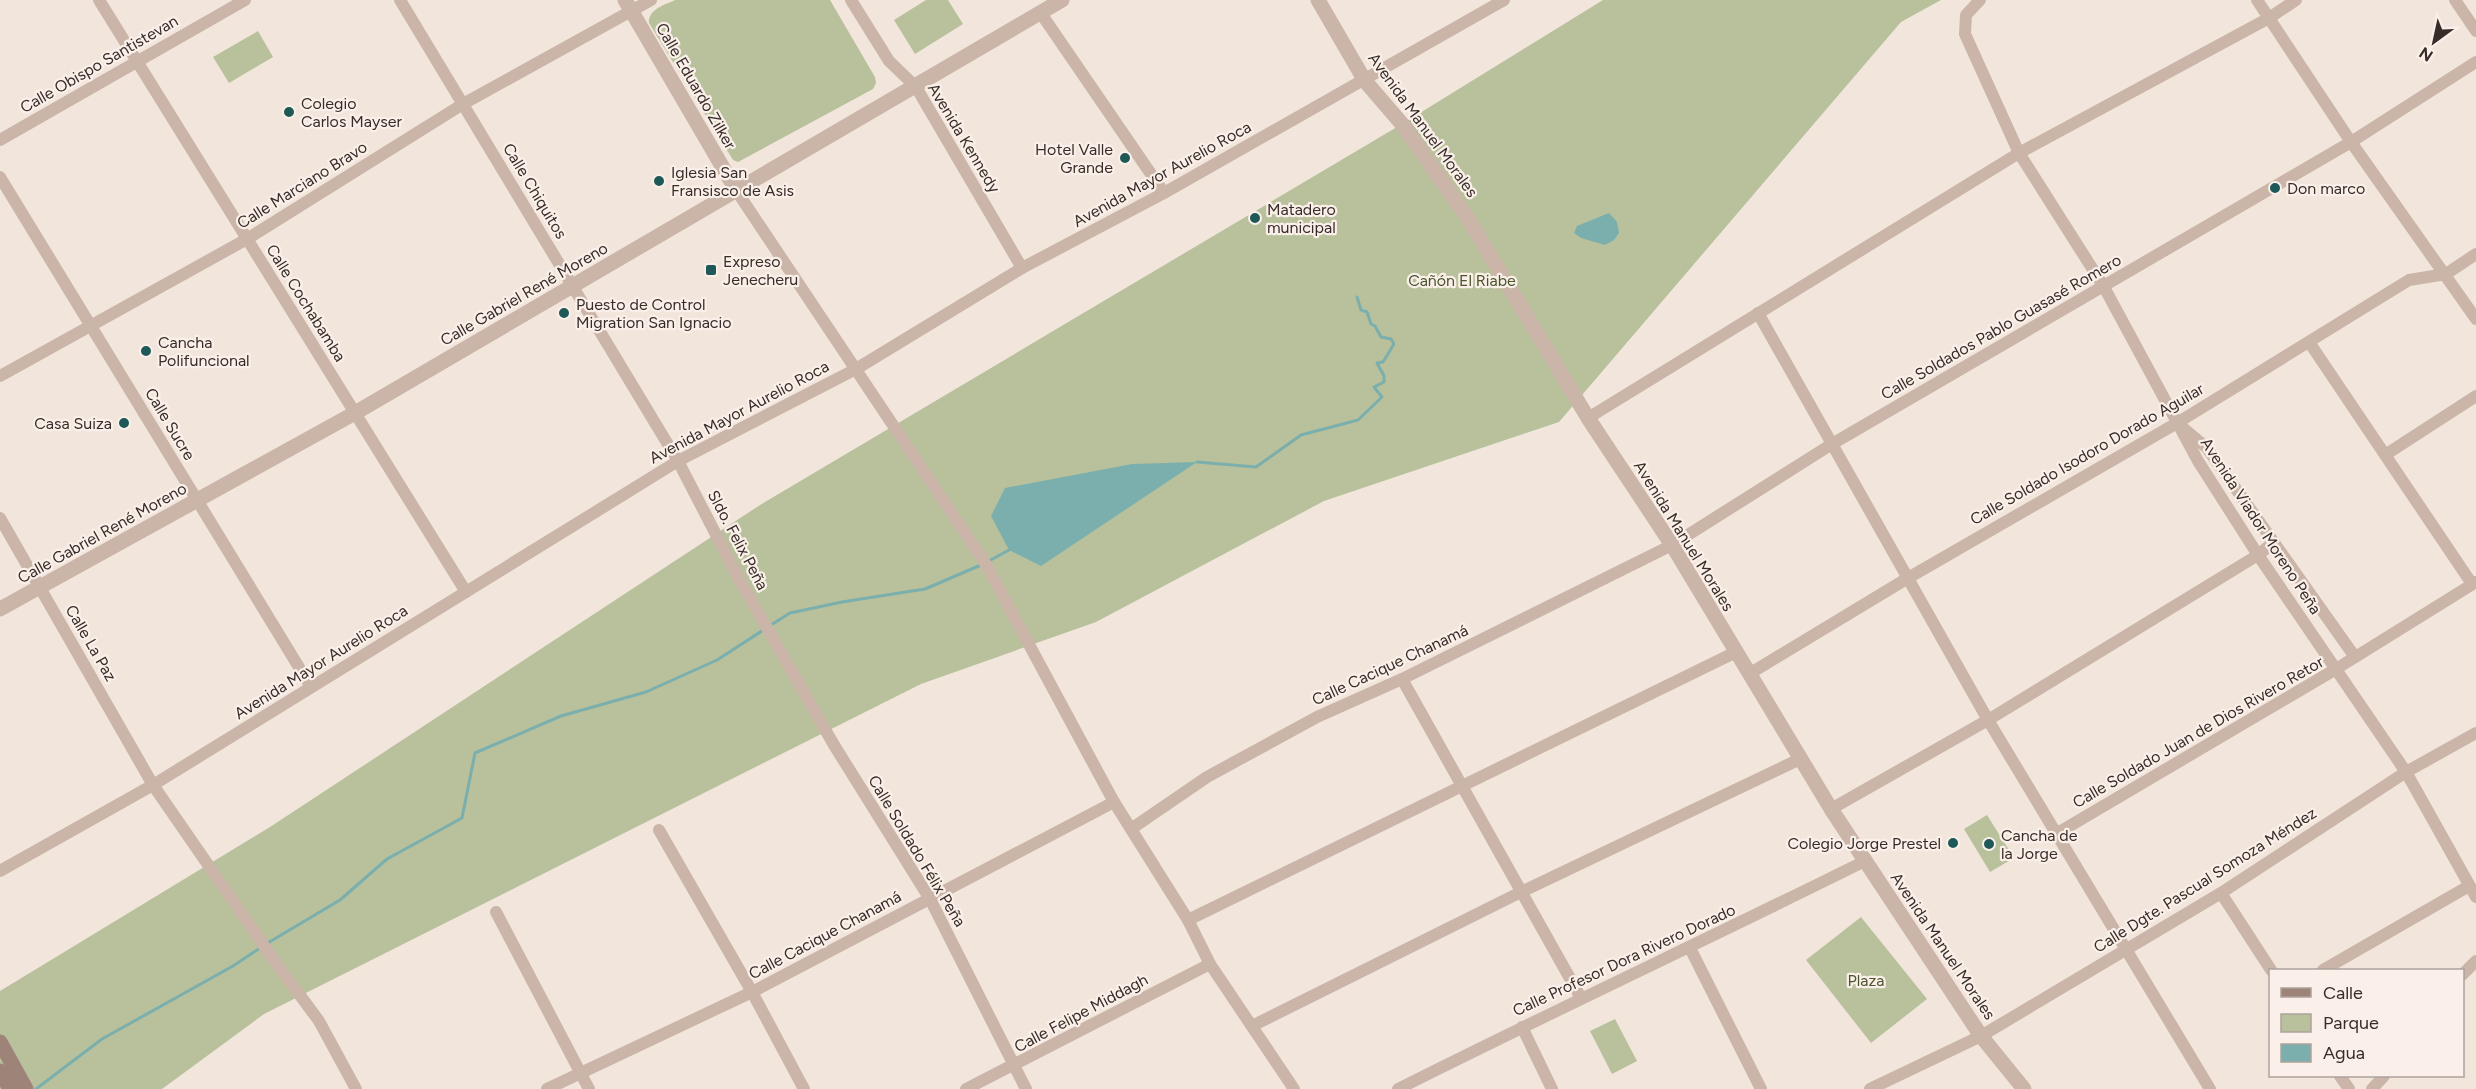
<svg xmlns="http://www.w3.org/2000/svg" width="2476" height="1089" viewBox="0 0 2476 1089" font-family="Figtree,sans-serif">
<rect width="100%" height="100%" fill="#f2e6dc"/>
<!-- green -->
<g fill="#b8c19c">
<path d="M 675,0 L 830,0 L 875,77 L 876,83 L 873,89 L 738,162 L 733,160 L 649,23 C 648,9 665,5 675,0 Z"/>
<polygon points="926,0 948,0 963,24 915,54 894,20"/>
<polygon points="1603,0 1941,0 1901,22 1559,422 1324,501 1096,622 921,684 264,1014 162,1089 0,1089 0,991 270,827 760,505 1402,124"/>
<polygon points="258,31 273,57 229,83 213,57"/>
<polygon points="1987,815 2014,858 1990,872 1964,829"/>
<polygon points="1861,917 1927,999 1871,1043 1806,960"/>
<polygon points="1615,1019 1637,1061 1612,1074 1590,1031"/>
</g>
<!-- water -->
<g fill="#7bafad">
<polygon points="1609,213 1617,222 1619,233 1614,240 1605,245 1581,238 1574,233 1577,226"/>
<polygon points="1197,462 1041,566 1009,550 991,516 1005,488 1132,464"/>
</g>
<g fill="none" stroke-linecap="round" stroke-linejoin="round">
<!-- stream -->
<g stroke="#7bafad" stroke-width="3">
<polyline points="1197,462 1256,467 1301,435 1358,420 1382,397 1374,387 1384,382 1384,376 1377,363 1383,362 1394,344 1391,339 1381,337 1375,326 1371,324 1367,312 1361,310 1357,297"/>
<polyline points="987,562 1009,550"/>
<polyline points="771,625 790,613 842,602 925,589 981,565"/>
<polyline points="266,944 340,900 387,859 462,818 475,753 561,716 646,692 717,660 765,629"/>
<polyline points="36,1089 102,1039 233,966 260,948"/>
</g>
<!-- minor -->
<g stroke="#cab5a8" stroke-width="12">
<polyline points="99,0 466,592"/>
<polyline points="400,0 678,461 739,579 834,745 930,899 1026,1089"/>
<polyline points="851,0 889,61 916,87 1022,268"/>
<polyline points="1980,0 1966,15 1965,34 2019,153 2104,287 2198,461 2258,555 2406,772 2476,897"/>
<polyline points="2257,0 2351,142 2476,319"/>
<polyline points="2455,0 2476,31"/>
<polyline points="1040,12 1164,193"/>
<polyline points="0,140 245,0"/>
<polyline points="0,177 311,687"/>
<polyline points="736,190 985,563 1114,802 1188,920 1210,964 1294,1089"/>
<polyline points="1758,313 1988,720 2210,1089"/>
<polyline points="2309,342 2472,584"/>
<polyline points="0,376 247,239 463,104 651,0"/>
<polyline points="1588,418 2019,153 2269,18 2296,0"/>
<polyline points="2182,427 2207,448 2355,657"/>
<polyline points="2385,455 2476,396"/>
<polyline points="0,518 153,785 271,956 319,1021 356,1089"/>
<polyline points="1749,674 1908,578 2177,423 2409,280 2446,274 2476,254"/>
<polyline points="1402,679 1581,998"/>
<polyline points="1831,809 1988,720 2258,555 2274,542"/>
<polyline points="1131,829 1207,777 1317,717 1402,679 1672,545 1832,444 2351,142 2476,62"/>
<polyline points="659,830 752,992 804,1089"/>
<polyline points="2056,834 2336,669 2476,582"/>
<polyline points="0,871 153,785 678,461 856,369 1022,268 1164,193 1504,0"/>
<polyline points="2221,893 2271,970"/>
<polyline points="496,912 589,1089"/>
<polyline points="1188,920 1736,652"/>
<polyline points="1690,948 1761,1089"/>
<polyline points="2323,970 2469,886"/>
<polyline points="2462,975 2476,961"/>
<polyline points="1252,1026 1521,892 1800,759"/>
<polyline points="1522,1027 1552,1089"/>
<polyline points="2340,1076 2349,1089"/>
<polyline points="547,1089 752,992 1114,802"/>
<polyline points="966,1089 1210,964"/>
<path d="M 1398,1089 C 1553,1011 1710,938 1865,861"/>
<polyline points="1870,1089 1981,1036 2221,893 2406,772 2476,733"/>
<polyline points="2372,1089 2384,1076"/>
</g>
<!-- tertiary -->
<g stroke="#cab5a8" stroke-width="15">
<polyline points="625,0 736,190"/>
<polyline points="1318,0 1365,81 1402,124 1467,217 1588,418 1672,545 1831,809 1981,1036 2024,1089"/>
<polyline points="0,609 355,413 1062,0"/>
</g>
<!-- secondary -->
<g stroke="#9e8379" stroke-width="15">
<polyline points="0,1042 26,1089"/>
<polyline points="0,1071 10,1089"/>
</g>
</g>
<!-- markers -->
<g fill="#1e5857" stroke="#faf0e9" stroke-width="2">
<circle cx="289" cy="112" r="6"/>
<circle cx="1125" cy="158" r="6"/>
<circle cx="659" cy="181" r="6"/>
<circle cx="2275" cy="188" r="6"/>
<circle cx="1255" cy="218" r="6"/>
<rect x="705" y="264" width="12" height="12" rx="3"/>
<circle cx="564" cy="313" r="6"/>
<circle cx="146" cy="351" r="6"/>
<circle cx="124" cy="423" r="6"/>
<circle cx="1953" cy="843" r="6"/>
<circle cx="1989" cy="844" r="6"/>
</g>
<g text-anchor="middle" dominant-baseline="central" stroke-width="4.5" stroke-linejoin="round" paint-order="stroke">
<!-- street labels -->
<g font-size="16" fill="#372c28" stroke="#faf0e9">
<text transform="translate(99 64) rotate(-30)">Calle Obispo Santistevan</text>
<text transform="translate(696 86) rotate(60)">Calle Eduardo Zilker</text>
<text transform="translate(1423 125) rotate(54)">Avenida Manuel Morales</text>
<text transform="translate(964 138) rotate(59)">Avenida Kennedy</text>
<text transform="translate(1162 174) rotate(-29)">Avenida Mayor Aurelio Roca</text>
<text transform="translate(302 185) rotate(-32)">Calle Marciano Bravo</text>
<text transform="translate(535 191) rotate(59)">Calle Chiquitos</text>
<text transform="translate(524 294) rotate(-30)">Calle Gabriel René Moreno</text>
<text transform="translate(306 303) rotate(58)">Calle Cochabamba</text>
<text transform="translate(2001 327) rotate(-30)">Calle Soldados Pablo Guasasé Romero</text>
<text transform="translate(739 412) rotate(-28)">Avenida Mayor Aurelio Roca</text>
<text transform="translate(170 424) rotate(59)">Calle Sucre</text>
<text transform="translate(2087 454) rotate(-30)">Calle Soldado Isodoro Dorado Aguilar</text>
<text transform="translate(2261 526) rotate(57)">Avenida Viador Moreno Peña</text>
<text transform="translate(102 533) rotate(-29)">Calle Gabriel René Moreno</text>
<text transform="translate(1684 536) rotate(58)">Avenida Manuel Morales</text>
<text transform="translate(738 540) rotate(62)">Sldo. Felix Peña</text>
<text transform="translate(91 643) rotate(60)">Calle La Paz</text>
<text transform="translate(321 662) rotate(-32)">Avenida Mayor Aurelio Roca</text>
<text transform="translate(1390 665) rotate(-25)">Calle Cacique Chanamá</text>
<text transform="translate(2198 732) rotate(-30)">Calle Soldado Juan de Dios Rivero Retor</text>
<text transform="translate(917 851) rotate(59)">Calle Soldado Félix Peña</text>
<text transform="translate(2205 880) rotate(-32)">Calle Dgte. Pascual Somoza Méndez</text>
<text transform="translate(825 935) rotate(-28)">Calle Cacique Chanamá</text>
<text transform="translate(1943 946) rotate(56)">Avenida Manuel Morales</text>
<text transform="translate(1624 960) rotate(-25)">Calle Profesor Dora Rivero Dorado</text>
<text transform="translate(1081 1013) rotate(-28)">Calle Felipe Middagh</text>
</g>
<!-- poi labels -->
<g font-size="16" fill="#372c28" stroke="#faf0e9" text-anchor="start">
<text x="301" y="103">Colegio<tspan x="301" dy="18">Carlos Mayser</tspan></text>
<text x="1113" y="149" text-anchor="end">Hotel Valle<tspan x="1113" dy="18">Grande</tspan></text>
<text x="671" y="172">Iglesia San<tspan x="671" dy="18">Fransisco de Asis</tspan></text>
<text x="2287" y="188">Don marco</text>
<text x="1267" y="209">Matadero<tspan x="1267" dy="18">municipal</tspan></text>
<text x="723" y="261">Expreso<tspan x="723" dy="18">Jenecheru</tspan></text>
<text x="576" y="304">Puesto de Control<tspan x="576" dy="18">Migration San Ignacio</tspan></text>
<text x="158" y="342">Cancha<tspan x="158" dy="18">Polifuncional</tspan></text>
<text x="112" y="423" text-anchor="end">Casa Suiza</text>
<text x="2001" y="835">Cancha de<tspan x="2001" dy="18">la Jorge</tspan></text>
<text x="1941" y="843" text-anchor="end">Colegio Jorge Prestel</text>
</g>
<!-- park labels -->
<g font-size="16" fill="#4a552c" stroke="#faf0e9">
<text x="1462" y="280">Cañón El Riabe</text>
<text x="1866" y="980">Plaza</text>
</g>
</g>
<!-- legend -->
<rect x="2269" y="969" width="195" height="108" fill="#faf0e9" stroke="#aca29c" stroke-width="1.5"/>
<rect x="2281" y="988" width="30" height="9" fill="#9e8379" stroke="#aca29c" stroke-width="1.5"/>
<text x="2323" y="999" font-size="18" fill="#372c28">Calle</text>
<rect x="2281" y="1014" width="30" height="18" fill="#b8c19c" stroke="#aca29c" stroke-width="1.5"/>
<text x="2323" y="1029" font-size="18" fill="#372c28">Parque</text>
<rect x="2281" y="1044" width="30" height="18" fill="#7bafad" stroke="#aca29c" stroke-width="1.5"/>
<text x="2323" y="1059" font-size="18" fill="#372c28">Agua</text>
<!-- north arrow -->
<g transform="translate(2434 42) rotate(213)" stroke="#faf0e9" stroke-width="4.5" paint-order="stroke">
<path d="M0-4.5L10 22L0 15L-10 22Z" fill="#372c28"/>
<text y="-9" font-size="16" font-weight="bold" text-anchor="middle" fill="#372c28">N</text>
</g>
</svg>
